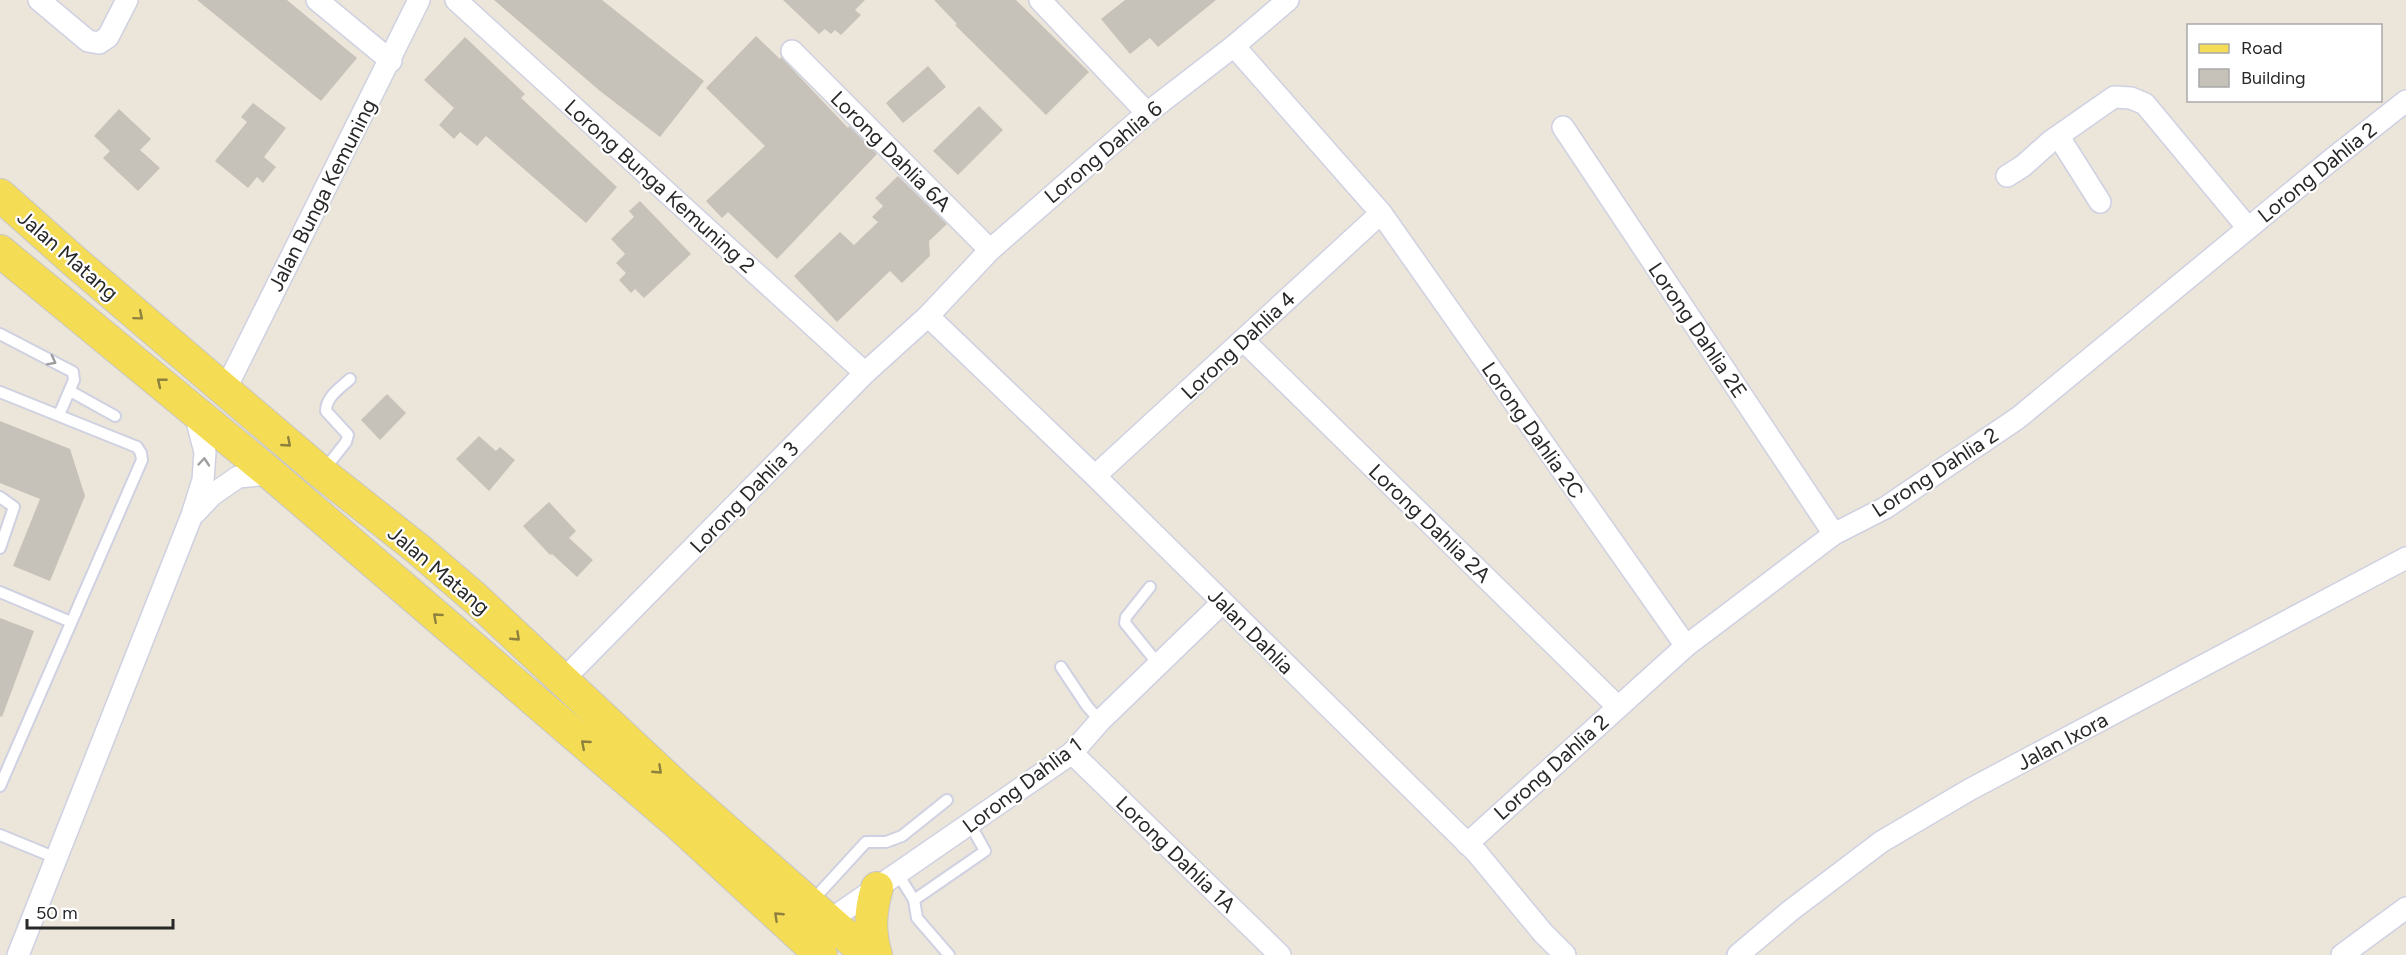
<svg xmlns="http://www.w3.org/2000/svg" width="2406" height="955" viewBox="0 0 2406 955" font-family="Figtree,sans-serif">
<rect width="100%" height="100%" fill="#ece5d9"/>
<!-- building -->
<g fill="#c7c2b9">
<polygon points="197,0 287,0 357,58 321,101"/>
<polygon points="494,0 602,0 704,81 660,137 600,91"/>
<polygon points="783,0 865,0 855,10 861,15 841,35 835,30 831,34 825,29 819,34"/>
<polygon points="934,0 1016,0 1089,72 1046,115 955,25 957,24"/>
<polygon points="1125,0 1216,0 1158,47 1150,38 1130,54 1101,19"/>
<polygon points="756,36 780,59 781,57 848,128 849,126 877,154 777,259 728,212 722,218 706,201 765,146 706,88"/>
<polygon points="465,37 525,94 521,98 617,187 586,223 486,136 477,146 460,132 454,139 439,125 454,108 424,80"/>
<polygon points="928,66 946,87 903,123 886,103"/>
<polygon points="253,103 286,128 264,157 276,167 263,183 257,177 248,188 215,161 247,122 241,117"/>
<polygon points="979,106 1003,130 958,175 933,151"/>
<polygon points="119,109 151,139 140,150 160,168 138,191 103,158 110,151 94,136"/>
<polygon points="898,176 947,224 929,241 930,256 902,283 890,271 837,322 794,276 840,232 854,245 878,222 872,217 883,206 875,198"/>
<polygon points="640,201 691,254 644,298 635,289 631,293 619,280 626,273 616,263 625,254 611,239 634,217 629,211"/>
<polygon points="387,394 406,413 380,440 361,420"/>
<polygon points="0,421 70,449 85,496 50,581 13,566 40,499 0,483"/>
<polygon points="479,436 496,451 500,447 515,460 489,491 456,459"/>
<polygon points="549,502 576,531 569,538 593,560 577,577 552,554 550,555 523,526"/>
<polygon points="0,618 34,631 2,717 0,716"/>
</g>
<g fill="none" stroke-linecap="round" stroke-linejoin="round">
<defs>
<g id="service">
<polyline points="0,334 73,372 74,380 59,415"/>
<polyline points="70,391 115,416"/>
<polyline points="0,392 137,447 141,453 142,460 0,786"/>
<path d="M 324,470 L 346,442 L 348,435 L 326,411 C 326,397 340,388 350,379"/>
<polyline points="0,497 14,507 0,548"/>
<polyline points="1150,587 1126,617 1125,623 1159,665"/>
<polyline points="0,592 71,622"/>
<polyline points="1061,667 1087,706 1100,721"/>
<polyline points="0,835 56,858"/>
<polyline points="898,874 914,900 917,918 949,955"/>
<polyline points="914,900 985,851 970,824"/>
<polyline points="812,901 866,842 886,842 902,836 947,800"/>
</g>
<g id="minor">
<polyline points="39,0 88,41 99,43 108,37 127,0"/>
<polyline points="317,0 391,61"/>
<polyline points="456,0 865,373"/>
<polyline points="1040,0 1147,113"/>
<polyline points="1234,46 1381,213 1686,646"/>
<polyline points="792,51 990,250"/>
<polyline points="1563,127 1834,534"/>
<polyline points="2059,137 2100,202"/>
<polyline points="2007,176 2023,166 2051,141 2114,97 2131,98 2145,104 2248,228"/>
<polyline points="928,316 1095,476 1477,853 1543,933 1565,955"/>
<polyline points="1243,340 1617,706"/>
<polyline points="225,390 419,0"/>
<polyline points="1095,476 1381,213"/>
<polyline points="195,513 212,495 238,477 271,474"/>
<polyline points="563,680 865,373 928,316 990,250 1147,113 1234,46 1288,0"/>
<polyline points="1072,753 1280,955"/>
<polyline points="1467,844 1686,646 1834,534 1885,508 2018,418 2331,160 2406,101"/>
<polyline points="830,920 1072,753 1100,721 1222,603"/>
<polyline points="18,955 192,515 203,480 205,452 194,410"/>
<polyline points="1738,955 1790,911 1881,842 1969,790 2406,558"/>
<polyline points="2342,955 2406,908"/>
</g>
<g id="primary">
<polyline points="0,195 74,261 322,473 418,549 475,598 677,787 868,955"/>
<polyline points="0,251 271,474 675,821 821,955"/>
<path d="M 876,955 C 869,931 870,912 877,888"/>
</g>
</defs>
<!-- service casing -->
<use href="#service" stroke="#cfd1e2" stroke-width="14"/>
<!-- minor casing -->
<use href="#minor" stroke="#cfd1e2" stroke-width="24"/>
<!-- primary casing -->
<use href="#primary" stroke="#c7c7c7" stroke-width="34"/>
<!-- service -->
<use href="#service" stroke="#fff" stroke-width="10"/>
<!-- minor -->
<use href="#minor" stroke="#fff" stroke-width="21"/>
<!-- primary -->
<use href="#primary" stroke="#f5dc55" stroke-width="32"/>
</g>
<!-- one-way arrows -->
<defs><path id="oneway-chevron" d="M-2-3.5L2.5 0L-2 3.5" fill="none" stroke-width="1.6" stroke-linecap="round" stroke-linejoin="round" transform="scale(1.5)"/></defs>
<g stroke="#8e823e">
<use href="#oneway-chevron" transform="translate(139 316) rotate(40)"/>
<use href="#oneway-chevron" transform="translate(161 382) rotate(-141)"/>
<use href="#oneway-chevron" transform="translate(287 443) rotate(41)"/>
<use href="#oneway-chevron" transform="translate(437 617) rotate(-139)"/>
<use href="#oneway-chevron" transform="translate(516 637) rotate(43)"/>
<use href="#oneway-chevron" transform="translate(585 744) rotate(-139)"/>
<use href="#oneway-chevron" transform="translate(658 770) rotate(43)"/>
<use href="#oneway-chevron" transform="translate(778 916) rotate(-137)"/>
</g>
<g stroke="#9e9e9e">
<use href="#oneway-chevron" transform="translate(52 361) rotate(27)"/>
<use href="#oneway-chevron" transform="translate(204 462) rotate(-85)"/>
</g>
<g text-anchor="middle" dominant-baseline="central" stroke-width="4.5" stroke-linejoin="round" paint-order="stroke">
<!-- street labels -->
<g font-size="21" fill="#282828" stroke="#fff">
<text transform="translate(891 151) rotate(45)">Lorong Dahlia 6A</text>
<text transform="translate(1103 152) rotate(-40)">Lorong Dahlia 6</text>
<text transform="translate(2317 172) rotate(-39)">Lorong Dahlia 2</text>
<text transform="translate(660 186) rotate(42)">Lorong Bunga Kemuning 2</text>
<text transform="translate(322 195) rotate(-63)">Jalan Bunga Kemuning</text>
<text transform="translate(68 255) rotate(41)">Jalan Matang</text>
<text transform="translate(1698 330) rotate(56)">Lorong Dahlia 2E</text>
<text transform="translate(1238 345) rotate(-43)">Lorong Dahlia 4</text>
<text transform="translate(1533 430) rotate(55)">Lorong Dahlia 2C</text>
<text transform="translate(1935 472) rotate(-33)">Lorong Dahlia 2</text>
<text transform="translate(744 497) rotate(-46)">Lorong Dahlia 3</text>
<text transform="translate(1430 523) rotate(44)">Lorong Dahlia 2A</text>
<text transform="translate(439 570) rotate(40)">Jalan Matang</text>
<text transform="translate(1251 631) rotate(45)">Jalan Dahlia</text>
<text transform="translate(2062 741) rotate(-28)">Jalan Ixora</text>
<text transform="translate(1551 767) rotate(-42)">Lorong Dahlia 2</text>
<text transform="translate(1022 785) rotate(-37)">Lorong Dahlia 1</text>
<text transform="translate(1176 854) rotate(44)">Lorong Dahlia 1A</text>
</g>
</g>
<!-- legend -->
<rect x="2187" y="24" width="195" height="78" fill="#ffffff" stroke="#a9a9a9" stroke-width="1.5"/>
<rect x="2199" y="44" width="30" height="9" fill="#f5dc55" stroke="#a9a9a9" stroke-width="1.5"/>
<text x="2241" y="54" font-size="18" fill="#282828">Road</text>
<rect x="2199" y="69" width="30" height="18" fill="#c7c2b9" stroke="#a9a9a9" stroke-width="1.5"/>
<text x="2241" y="84" font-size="18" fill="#282828">Building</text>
<!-- scale -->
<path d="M27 919v9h146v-9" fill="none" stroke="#282828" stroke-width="3"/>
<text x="36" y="919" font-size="18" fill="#282828" stroke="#ffffff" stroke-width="4.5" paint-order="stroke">50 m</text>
</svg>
